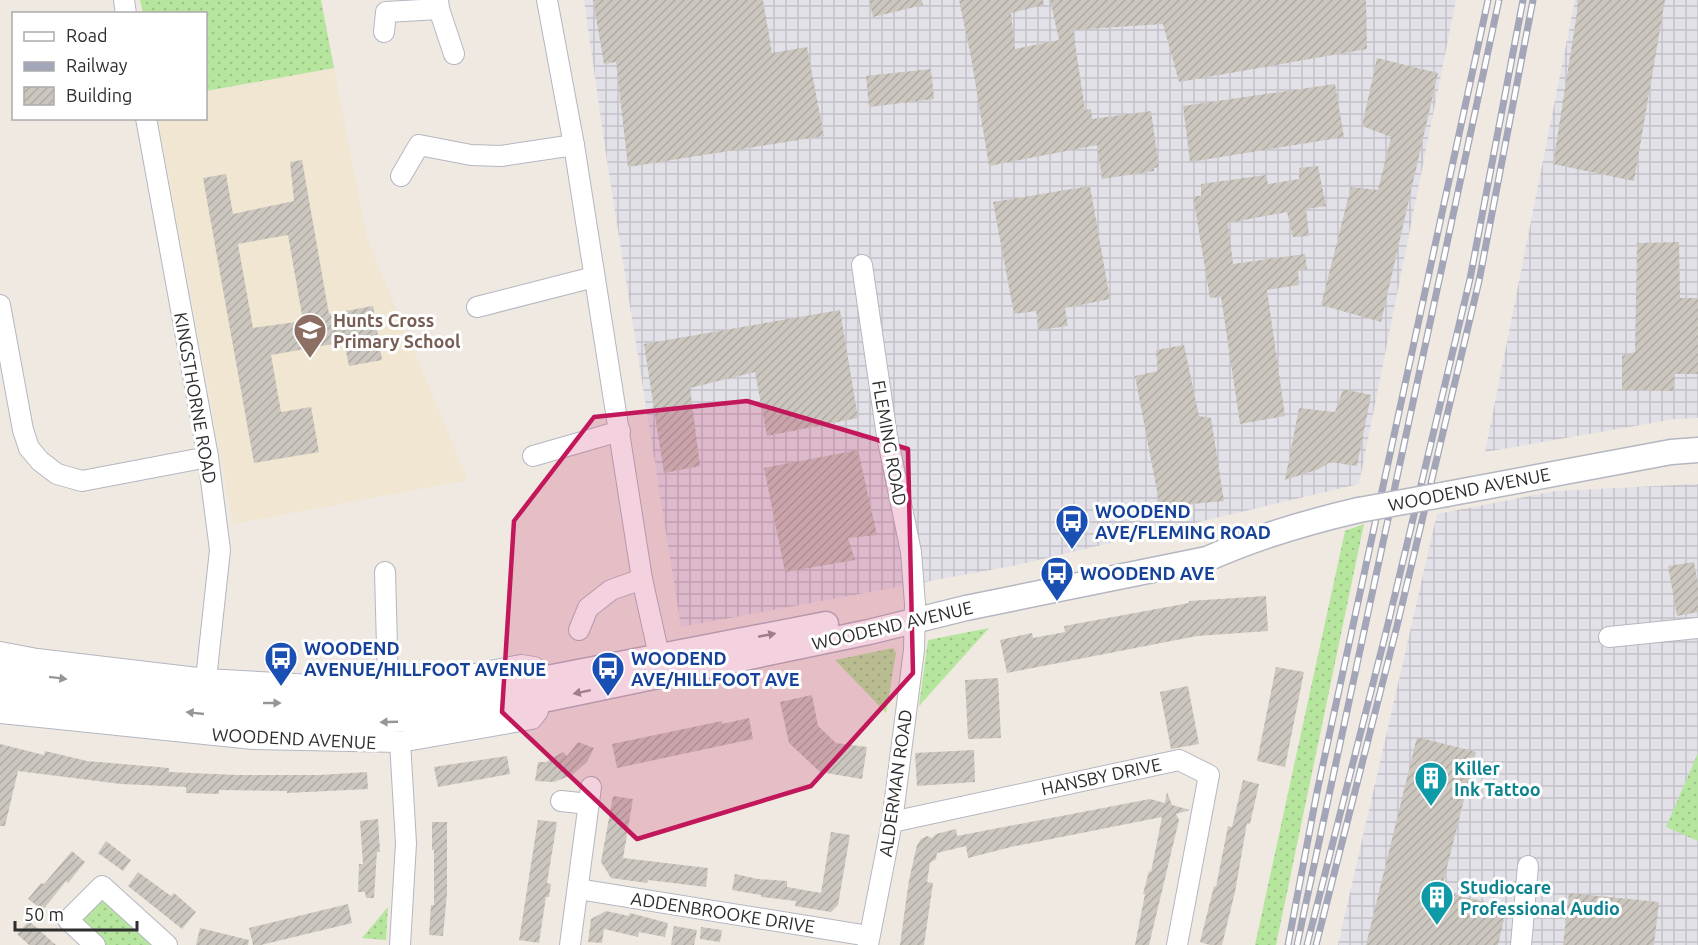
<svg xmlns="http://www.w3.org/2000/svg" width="1698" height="945" viewBox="0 0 1698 945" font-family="Ubuntu,sans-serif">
<defs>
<pattern id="industrial-grid" width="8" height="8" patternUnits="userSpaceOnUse" patternTransform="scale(1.5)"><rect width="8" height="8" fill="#e3e1e8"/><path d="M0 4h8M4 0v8" fill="none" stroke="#c3c1c7"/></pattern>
<pattern id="grass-dots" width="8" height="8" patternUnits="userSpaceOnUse" patternTransform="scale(1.5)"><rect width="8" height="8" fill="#b6e59e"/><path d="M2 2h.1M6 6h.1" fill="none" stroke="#9dc588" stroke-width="1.8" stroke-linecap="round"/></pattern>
<pattern id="building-hatch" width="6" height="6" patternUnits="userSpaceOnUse" patternTransform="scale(1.5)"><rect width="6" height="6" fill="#cbc7bf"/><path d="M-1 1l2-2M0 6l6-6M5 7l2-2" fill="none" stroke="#afaba4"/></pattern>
</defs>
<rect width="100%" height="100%" fill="#efe9e1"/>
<!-- industrial -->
<g fill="url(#industrial-grid)">
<polygon points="584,0 1456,0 1359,484 1017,565 681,627 607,161"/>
<polygon points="1575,0 1698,0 1698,418 1675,419 1485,452"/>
<polygon points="1698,484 1698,945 1338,945 1437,514 1555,491"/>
</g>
<!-- education -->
<polygon fill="#f0e6d1" points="334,68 367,238 468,480 233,524 158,119 206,118 206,91"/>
<!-- grass -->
<g fill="url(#grass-dots)">
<polygon points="140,0 321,0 334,68 206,91 206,14 143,13"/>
<polygon points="1364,524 1276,945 1255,945 1345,531"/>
<polygon points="989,628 919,706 928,640"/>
<polygon points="893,648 896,653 886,713 835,660"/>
<polygon points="1698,753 1698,841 1666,827"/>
<polygon points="102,886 160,945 97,945 68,920"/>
<polygon points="388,907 386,940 362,938"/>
</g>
<!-- building -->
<g fill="url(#building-hatch)" fill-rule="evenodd">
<polygon points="593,0 763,0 772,53 807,47 824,136 628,167 616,62 604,64"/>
<polygon points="869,0 922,0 923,5 873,17"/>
<polygon points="959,0 1043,0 1044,5 1011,13 1015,49 1059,40 1050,0 1366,0 1367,49 1179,82 1163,24 1073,30 1085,110 1091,109 1092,119 1151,111 1159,167 1154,168 1154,171 1102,179 1097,145 989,166 971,57"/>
<polygon points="1579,0 1665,0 1634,181 1553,164"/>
<polygon points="1377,58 1438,73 1381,322 1321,305 1351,187 1378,190 1391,137 1362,126"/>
<polygon points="931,69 934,99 869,107 866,76"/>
<polygon points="1335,84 1344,137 1190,162 1183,106"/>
<path d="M 302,160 L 329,314 L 373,306 L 382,360 L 349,366 L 344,342 L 271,355 L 281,412 L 311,407 L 319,452 L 254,463 L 203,178 L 226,174 L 233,214 L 294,201 L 290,162 ZM 288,235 L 303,321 L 253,328 L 238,244 Z"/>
<polygon points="1318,166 1326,206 1306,209 1309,236 1293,237 1287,212 1228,223 1233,264 1305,254 1307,269 1298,270 1299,285 1267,290 1285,416 1240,424 1221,297 1210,298 1193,196 1201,196 1201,184 1266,175 1268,184 1299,179 1299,168"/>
<polygon points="1090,186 1110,299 1065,308 1068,326 1039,330 1036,311 1014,314 993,202"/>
<polygon points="1679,242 1680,298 1698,298 1698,374 1675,374 1673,391 1622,390 1622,356 1635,352 1637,243"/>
<polygon points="840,310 858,418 767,436 755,372 690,388 700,466 664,473 644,344"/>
<polygon points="1184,345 1199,416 1211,418 1224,501 1160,507 1135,376 1158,371 1156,350"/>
<polygon points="1343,389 1371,395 1357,466 1330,462 1319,469 1285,480 1299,408 1335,412"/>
<polygon points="858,450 877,535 848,538 855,560 785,572 764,468"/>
<polygon points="1694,562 1698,585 1698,612 1677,616 1668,566"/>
<polygon points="1266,596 1268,631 1197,636 1007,673 1000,640 1032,633 1033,638 1065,632 1064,626 1189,603 1189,601"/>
<polygon points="1276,667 1304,672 1285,767 1257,761"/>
<polygon points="998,678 1001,738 968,739 965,680"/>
<polygon points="1188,686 1199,744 1171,749 1160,692"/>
<polygon points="812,695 818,726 836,743 867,747 862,779 820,772 789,743 780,702"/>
<polygon points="749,718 753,739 617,768 612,744 722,721 722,724"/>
<polygon points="1417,737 1476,752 1441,891 1507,907 1498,945 1366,945"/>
<polygon points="578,742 594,748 587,762 572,775 554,782 535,781 538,762 546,762 563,752 567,756"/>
<polygon points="0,744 44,755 45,751 87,761 169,768 169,772 237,775 320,775 367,772 368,789 287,793 287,791 219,790 219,794 186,793 186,787 121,784 18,771 5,826 0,826"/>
<polygon points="974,750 975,782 917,786 915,753"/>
<polygon points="507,756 510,774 438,787 434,767"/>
<polygon points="1243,780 1259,784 1250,824 1247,823 1235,892 1222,945 1210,945 1200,942 1214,886 1216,887 1228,826 1232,827"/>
<polygon points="1167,792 1172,805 1190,810 1176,814 1179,820 1149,945 1135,945 1145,894 1143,894 1149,871 1151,872 1162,817 1011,847 968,858 966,846 937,853 936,859 930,863 927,882 933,883 924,945 900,945 909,880 917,845 921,839 927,836 932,838 936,834 956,829 957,836 1150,799 1165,803"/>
<polygon points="613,796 633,799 623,858 708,868 706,887 648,880 647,883 611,878 601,862"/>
<polygon points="378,819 380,852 377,852 374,898 366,898 365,892 358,892 359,864 363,864 360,821"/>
<polygon points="538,820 557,822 547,883 551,884 549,897 546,897 539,943 519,940"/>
<polygon points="432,822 447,822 447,893 443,936 429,935 431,905 434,905 434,850 432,850"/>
<polygon points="831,832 850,835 838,905 831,912 795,906 796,901 761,897 761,895 732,890 735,874 758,879 787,881 787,887 821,893"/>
<polygon points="106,841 131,860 123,871 98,853"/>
<polygon points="72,851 85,862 68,883 66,881 43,910 28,899 41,883 44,884"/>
<polygon points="138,872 171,896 174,893 196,912 182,929 128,886"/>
<polygon points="1569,893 1659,902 1654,945 1563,945"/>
<polygon points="348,904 352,923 261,945 253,945 249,928"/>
<polygon points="606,911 629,916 630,913 668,923 665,937 639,932 638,937 604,929 602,943 588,942 591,919"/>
<polygon points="29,921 56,945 29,945 17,934"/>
<polygon points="674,926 697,930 694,945 671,945"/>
<polygon points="701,927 722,930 720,942 700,939"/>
<polygon points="200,928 249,940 248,945 196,945"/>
</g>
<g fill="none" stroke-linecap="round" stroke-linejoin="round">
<defs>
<g id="minor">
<polyline points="124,0 126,14"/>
<polyline points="438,0 439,9 454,54"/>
<polyline points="547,0 574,145 642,579 662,669"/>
<polyline points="384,32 386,12 439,9"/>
<polyline points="146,118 208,457 220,550 206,679"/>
<polyline points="401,176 419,145 471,155 501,156 574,145"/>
<polyline points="862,265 887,436 911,552 915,604 914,650 892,822 868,945"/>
<polyline points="0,305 23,430 29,448 40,461 57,474 82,481 208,457"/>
<polyline points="477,307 594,277"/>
<polyline points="533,456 620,431"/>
<polyline points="385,572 388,685"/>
<polyline points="579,630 588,608 611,590 642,579"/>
<polyline points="1609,637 1698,628"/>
<polyline points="0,652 37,659 206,679 350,687 434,682 521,665 534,667 537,680 538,711 532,719 400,742 253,739 0,713"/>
<polyline points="400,742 406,843 400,945"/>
<polyline points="561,801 589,804"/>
<polyline points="892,822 1179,760 1209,775 1177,945"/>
<polyline points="578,889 869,936"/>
<polyline points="95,945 68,920 102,886 167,945"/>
<polyline points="570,945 591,787"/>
<polyline points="1521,945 1528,866"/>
</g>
<g id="tertiary">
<polyline points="1447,494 1671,452 1698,450"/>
<polyline points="0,671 253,703 393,703 537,680 826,624"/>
<path d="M 0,693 L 252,720 L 340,723 L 448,717 L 538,701 L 869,632 L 966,608 L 1207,559 C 1256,537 1307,522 1359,510"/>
</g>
</defs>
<!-- minor casing -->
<use href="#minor" stroke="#b4b7c1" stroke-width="22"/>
<!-- tertiary casing -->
<use href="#tertiary" stroke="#b4b7c1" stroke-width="27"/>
<!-- minor -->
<use href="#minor" stroke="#fff" stroke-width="20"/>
<!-- tertiary -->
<use href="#tertiary" stroke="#fff" stroke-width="24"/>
<defs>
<g id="rail">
<polyline points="1288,945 1317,792 1488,0"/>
<polyline points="1297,945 1499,0"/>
<polyline points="1307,945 1388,624 1470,279 1523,0"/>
<polyline points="1316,945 1397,626 1479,281 1533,0"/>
</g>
</defs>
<!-- rail casing -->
<use href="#rail" stroke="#a3a6b8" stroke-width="7"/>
<!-- rail -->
<use href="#rail" stroke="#fff" stroke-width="4.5" stroke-dasharray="14" stroke-linecap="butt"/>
<defs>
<polyline id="tertiary-bridge" points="1359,510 1447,494"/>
</defs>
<!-- tertiary-bridge casing -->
<use href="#tertiary-bridge" stroke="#b4b7c1" stroke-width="27" stroke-linecap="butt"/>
<!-- tertiary-bridge -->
<use href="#tertiary-bridge" stroke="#fff" stroke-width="24"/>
</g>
<!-- one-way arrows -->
<defs><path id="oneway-solid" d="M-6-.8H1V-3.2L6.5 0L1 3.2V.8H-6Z" transform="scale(1.5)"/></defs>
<g fill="#969696">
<use href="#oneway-solid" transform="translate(767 635) rotate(-11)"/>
<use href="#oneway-solid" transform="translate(58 678) rotate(7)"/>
<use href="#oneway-solid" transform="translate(582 692) rotate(168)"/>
<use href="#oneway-solid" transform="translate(272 703)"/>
<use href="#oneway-solid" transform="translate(195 713) rotate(-174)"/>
<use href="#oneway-solid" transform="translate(389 722) rotate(178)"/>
</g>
<!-- marked area -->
<path fill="#c2185b" fill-opacity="0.2" stroke="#c2185b" stroke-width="4.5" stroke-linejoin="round" d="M 747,401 L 908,449 L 913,673 L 811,786 L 637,839 L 502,712 L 514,521 L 594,417 Z"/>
<!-- icons -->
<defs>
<symbol id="school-pin" viewBox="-11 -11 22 30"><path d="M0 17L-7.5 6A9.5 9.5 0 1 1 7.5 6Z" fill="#8d6e63" stroke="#fff"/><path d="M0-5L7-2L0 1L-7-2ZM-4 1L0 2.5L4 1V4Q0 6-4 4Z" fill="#fff"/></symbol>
<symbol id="bus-pin" viewBox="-11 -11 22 30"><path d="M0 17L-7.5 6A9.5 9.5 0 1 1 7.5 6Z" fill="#1a4fb4" stroke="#fff"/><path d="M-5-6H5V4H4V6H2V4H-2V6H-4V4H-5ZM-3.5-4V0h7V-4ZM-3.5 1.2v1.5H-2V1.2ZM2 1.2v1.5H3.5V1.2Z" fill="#fff"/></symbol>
<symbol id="building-pin" viewBox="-11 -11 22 30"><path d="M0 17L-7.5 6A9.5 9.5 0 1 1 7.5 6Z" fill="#0f9aa8" stroke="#fff"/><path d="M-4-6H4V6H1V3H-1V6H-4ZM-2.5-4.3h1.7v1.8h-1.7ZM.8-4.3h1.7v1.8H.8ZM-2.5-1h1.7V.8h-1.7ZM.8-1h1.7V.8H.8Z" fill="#fff"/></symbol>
</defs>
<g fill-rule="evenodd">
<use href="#school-pin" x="291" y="311" width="38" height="52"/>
<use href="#bus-pin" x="1053" y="502" width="38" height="52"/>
<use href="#bus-pin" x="1038" y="554" width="38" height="52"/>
<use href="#bus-pin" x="262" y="639" width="38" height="52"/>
<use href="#bus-pin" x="589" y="649" width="38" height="52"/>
<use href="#building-pin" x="1412" y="759" width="38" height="52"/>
<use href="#building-pin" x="1418" y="878" width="38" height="52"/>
</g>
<g text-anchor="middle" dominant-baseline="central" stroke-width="6" stroke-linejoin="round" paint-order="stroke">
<!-- education labels -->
<g font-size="18" font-weight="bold" fill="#785e54" stroke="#fff" text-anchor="start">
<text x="333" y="320">Hunts Cross<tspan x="333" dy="21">Primary School</tspan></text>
</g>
<!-- street labels -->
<g font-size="18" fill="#2e2e2e" stroke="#fff">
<text transform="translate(196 398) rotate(80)">KINGSTHORNE ROAD</text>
<text transform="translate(890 443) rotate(80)">FLEMING ROAD</text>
<text transform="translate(1469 489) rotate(-11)">WOODEND AVENUE</text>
<text transform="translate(892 625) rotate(-13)">WOODEND AVENUE</text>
<text transform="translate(294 738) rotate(3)">WOODEND AVENUE</text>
<text transform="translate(1101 776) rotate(-12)">HANSBY DRIVE</text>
<text transform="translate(895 783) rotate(-82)">ALDERMAN ROAD</text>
<text transform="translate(723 912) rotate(9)">ADDENBROOKE DRIVE</text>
</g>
<!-- transit labels -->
<g font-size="18" font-weight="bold" fill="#164399" stroke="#fff" text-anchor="start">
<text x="1095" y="511">WOODEND<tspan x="1095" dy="21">AVE/FLEMING ROAD</tspan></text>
<text x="1080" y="573">WOODEND AVE</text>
<text x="304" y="648">WOODEND<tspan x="304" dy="21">AVENUE/HILLFOOT AVENUE</tspan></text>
<text x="631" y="658">WOODEND<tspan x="631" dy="21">AVE/HILLFOOT AVE</tspan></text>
</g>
<!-- culture labels -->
<g font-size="18" font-weight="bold" fill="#0d838f" stroke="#fff" text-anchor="start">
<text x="1454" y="768">Killer<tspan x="1454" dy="21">Ink Tattoo</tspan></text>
<text x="1460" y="887">Studiocare<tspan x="1460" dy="21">Professional Audio</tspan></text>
</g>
</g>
<!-- legend -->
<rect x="12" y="12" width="195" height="108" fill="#ffffff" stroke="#ababab" stroke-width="1.5"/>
<rect x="24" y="32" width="30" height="9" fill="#ffffff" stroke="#ababab" stroke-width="1.5"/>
<text x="66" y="42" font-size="18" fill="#2e2e2e">Road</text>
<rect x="24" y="62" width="30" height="9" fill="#a3a6b8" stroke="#ababab" stroke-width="1.5"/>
<text x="66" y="72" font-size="18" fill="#2e2e2e">Railway</text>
<rect x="24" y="87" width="30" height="18" fill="url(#building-hatch)" stroke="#ababab" stroke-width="1.5"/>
<text x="66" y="102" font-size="18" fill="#2e2e2e">Building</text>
<!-- scale -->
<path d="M15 921v9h122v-9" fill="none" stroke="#2e2e2e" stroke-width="3"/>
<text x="24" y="921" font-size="18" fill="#2e2e2e" stroke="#ffffff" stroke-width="4.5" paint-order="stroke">50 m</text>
</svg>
